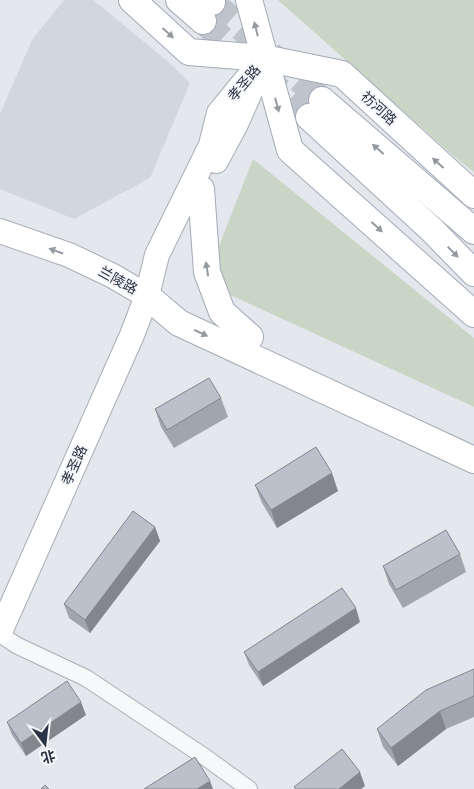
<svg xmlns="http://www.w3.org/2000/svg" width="474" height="789" viewBox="0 0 474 789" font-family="'Work Sans','Noto Sans SC',sans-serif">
<rect width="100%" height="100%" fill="#e4e7ec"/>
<!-- built -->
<polygon fill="#d2d6de" points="64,0 93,0 165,59 190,83 150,178 74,219 0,189 0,114 32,40"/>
<!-- green -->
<g fill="#c9d6c5">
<polygon points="278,0 474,0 474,172 456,158"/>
<polygon points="253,159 474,338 474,407 224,292 214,259"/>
</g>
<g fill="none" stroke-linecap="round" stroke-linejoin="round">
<!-- primary-tunnel -->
<g stroke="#bfc3cb" stroke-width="26" stroke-dasharray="26 13" stroke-linecap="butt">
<polyline points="212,2 322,100"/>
<polyline points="203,21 309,117"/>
</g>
<defs>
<polyline id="street" points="0,634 16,645 86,678 205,757 249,789"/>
<g id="secondary">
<polyline points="216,161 236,124 255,81"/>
<polyline points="0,231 69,255 113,276 147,296"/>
<polyline points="0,632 132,335 147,296 157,255 211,145 219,113 264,58"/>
</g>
<g id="primary">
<polyline points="132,0 189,52 264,58 342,74 474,195"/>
<polyline points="179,0 203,21"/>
<polyline points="210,0 212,2"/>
<polyline points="249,0 290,150 474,314"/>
<polyline points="322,100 474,231"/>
<polyline points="309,117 432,230 474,273"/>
<polyline points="201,189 207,272 222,312 250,337"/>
<polyline points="147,296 179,323 474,460"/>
</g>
</defs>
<!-- street casing -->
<use href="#street" stroke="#a9aeb7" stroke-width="18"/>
<!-- secondary casing -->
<use href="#secondary" stroke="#a9aeb7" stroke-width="26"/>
<!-- primary casing -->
<use href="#primary" stroke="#a3abb8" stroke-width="28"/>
<!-- street -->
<use href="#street" stroke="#f7f8fa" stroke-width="16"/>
<!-- secondary -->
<use href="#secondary" stroke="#fff" stroke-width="24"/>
<!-- primary -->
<use href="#primary" stroke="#fff" stroke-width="26"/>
</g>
<!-- wall -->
<g fill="#a1a5ae">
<polygon points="221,398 228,417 174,448 161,427 155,409"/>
<polygon points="255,485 338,491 277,528 262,503"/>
<polygon points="155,527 160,541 90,633 69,618 64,604"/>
<polygon points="460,554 466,572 403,608 389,584 383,566"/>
<polygon points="360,622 263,686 249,665 244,652"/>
<polygon points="474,669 474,717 446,729 398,766 383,747 377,729"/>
<polygon points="86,715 26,756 12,735 7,722"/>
</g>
<!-- shaded-wall -->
<g fill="#83868d">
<polygon points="332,473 338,491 277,528 271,510"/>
<polygon points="155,527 160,541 90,633 85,620"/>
<polygon points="356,608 360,622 263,686 258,672"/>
<polygon points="81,702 86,715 26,756 21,743"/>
<polygon points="440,711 446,729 398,766 391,748"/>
<polygon points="360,772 365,786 361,789 339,789"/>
<polygon points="210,781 213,789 197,789"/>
</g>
<!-- building -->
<g fill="#bbc0ca" stroke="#83868d">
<polygon points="209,378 221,398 167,430 155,409"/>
<polygon points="316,447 332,473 271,510 255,485"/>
<polygon points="133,511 155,527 85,620 64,604"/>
<polygon points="446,530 460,554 396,590 383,566"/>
<polygon points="342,588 356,608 258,672 244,652"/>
<polygon points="474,669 474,696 440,711 391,748 377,729 426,690"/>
<polygon points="67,681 81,702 21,743 7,722"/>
<polygon points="342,749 360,772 339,789 296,789 294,787"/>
<polygon points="195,757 210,781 197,789 144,789"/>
<polygon points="45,785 49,789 41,789"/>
</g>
<!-- one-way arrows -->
<defs><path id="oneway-solid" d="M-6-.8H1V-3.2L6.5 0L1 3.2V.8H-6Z" transform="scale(1.25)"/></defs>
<g fill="#959aa2">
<use href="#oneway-solid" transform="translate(256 29) rotate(-104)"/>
<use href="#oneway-solid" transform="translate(168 33) rotate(42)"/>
<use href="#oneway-solid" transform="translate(277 105) rotate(75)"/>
<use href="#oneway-solid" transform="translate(378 149) rotate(-139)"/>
<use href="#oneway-solid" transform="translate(438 163) rotate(-138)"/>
<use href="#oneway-solid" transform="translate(377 227) rotate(42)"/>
<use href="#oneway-solid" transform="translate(56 251) rotate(-161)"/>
<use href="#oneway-solid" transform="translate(453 252) rotate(45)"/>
<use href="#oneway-solid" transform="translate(207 269) rotate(-99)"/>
<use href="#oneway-solid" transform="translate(201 333) rotate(25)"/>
</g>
<g text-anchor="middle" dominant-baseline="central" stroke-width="4" stroke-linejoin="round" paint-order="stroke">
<!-- street labels -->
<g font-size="14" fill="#2b3445" stroke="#f4f6f9">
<text transform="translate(244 83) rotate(-50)">孝圣路</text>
<text transform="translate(379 108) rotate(42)">祊河路</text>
<text transform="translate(118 280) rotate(29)">兰陵路</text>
<text transform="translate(74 465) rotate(-66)">孝圣路</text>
</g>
</g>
<!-- north arrow -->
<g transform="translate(45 744) rotate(165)" stroke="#f4f6f9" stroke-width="4" paint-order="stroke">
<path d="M0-4L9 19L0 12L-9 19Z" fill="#2b3445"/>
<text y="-8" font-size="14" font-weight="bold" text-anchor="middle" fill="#2b3445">北</text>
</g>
</svg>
